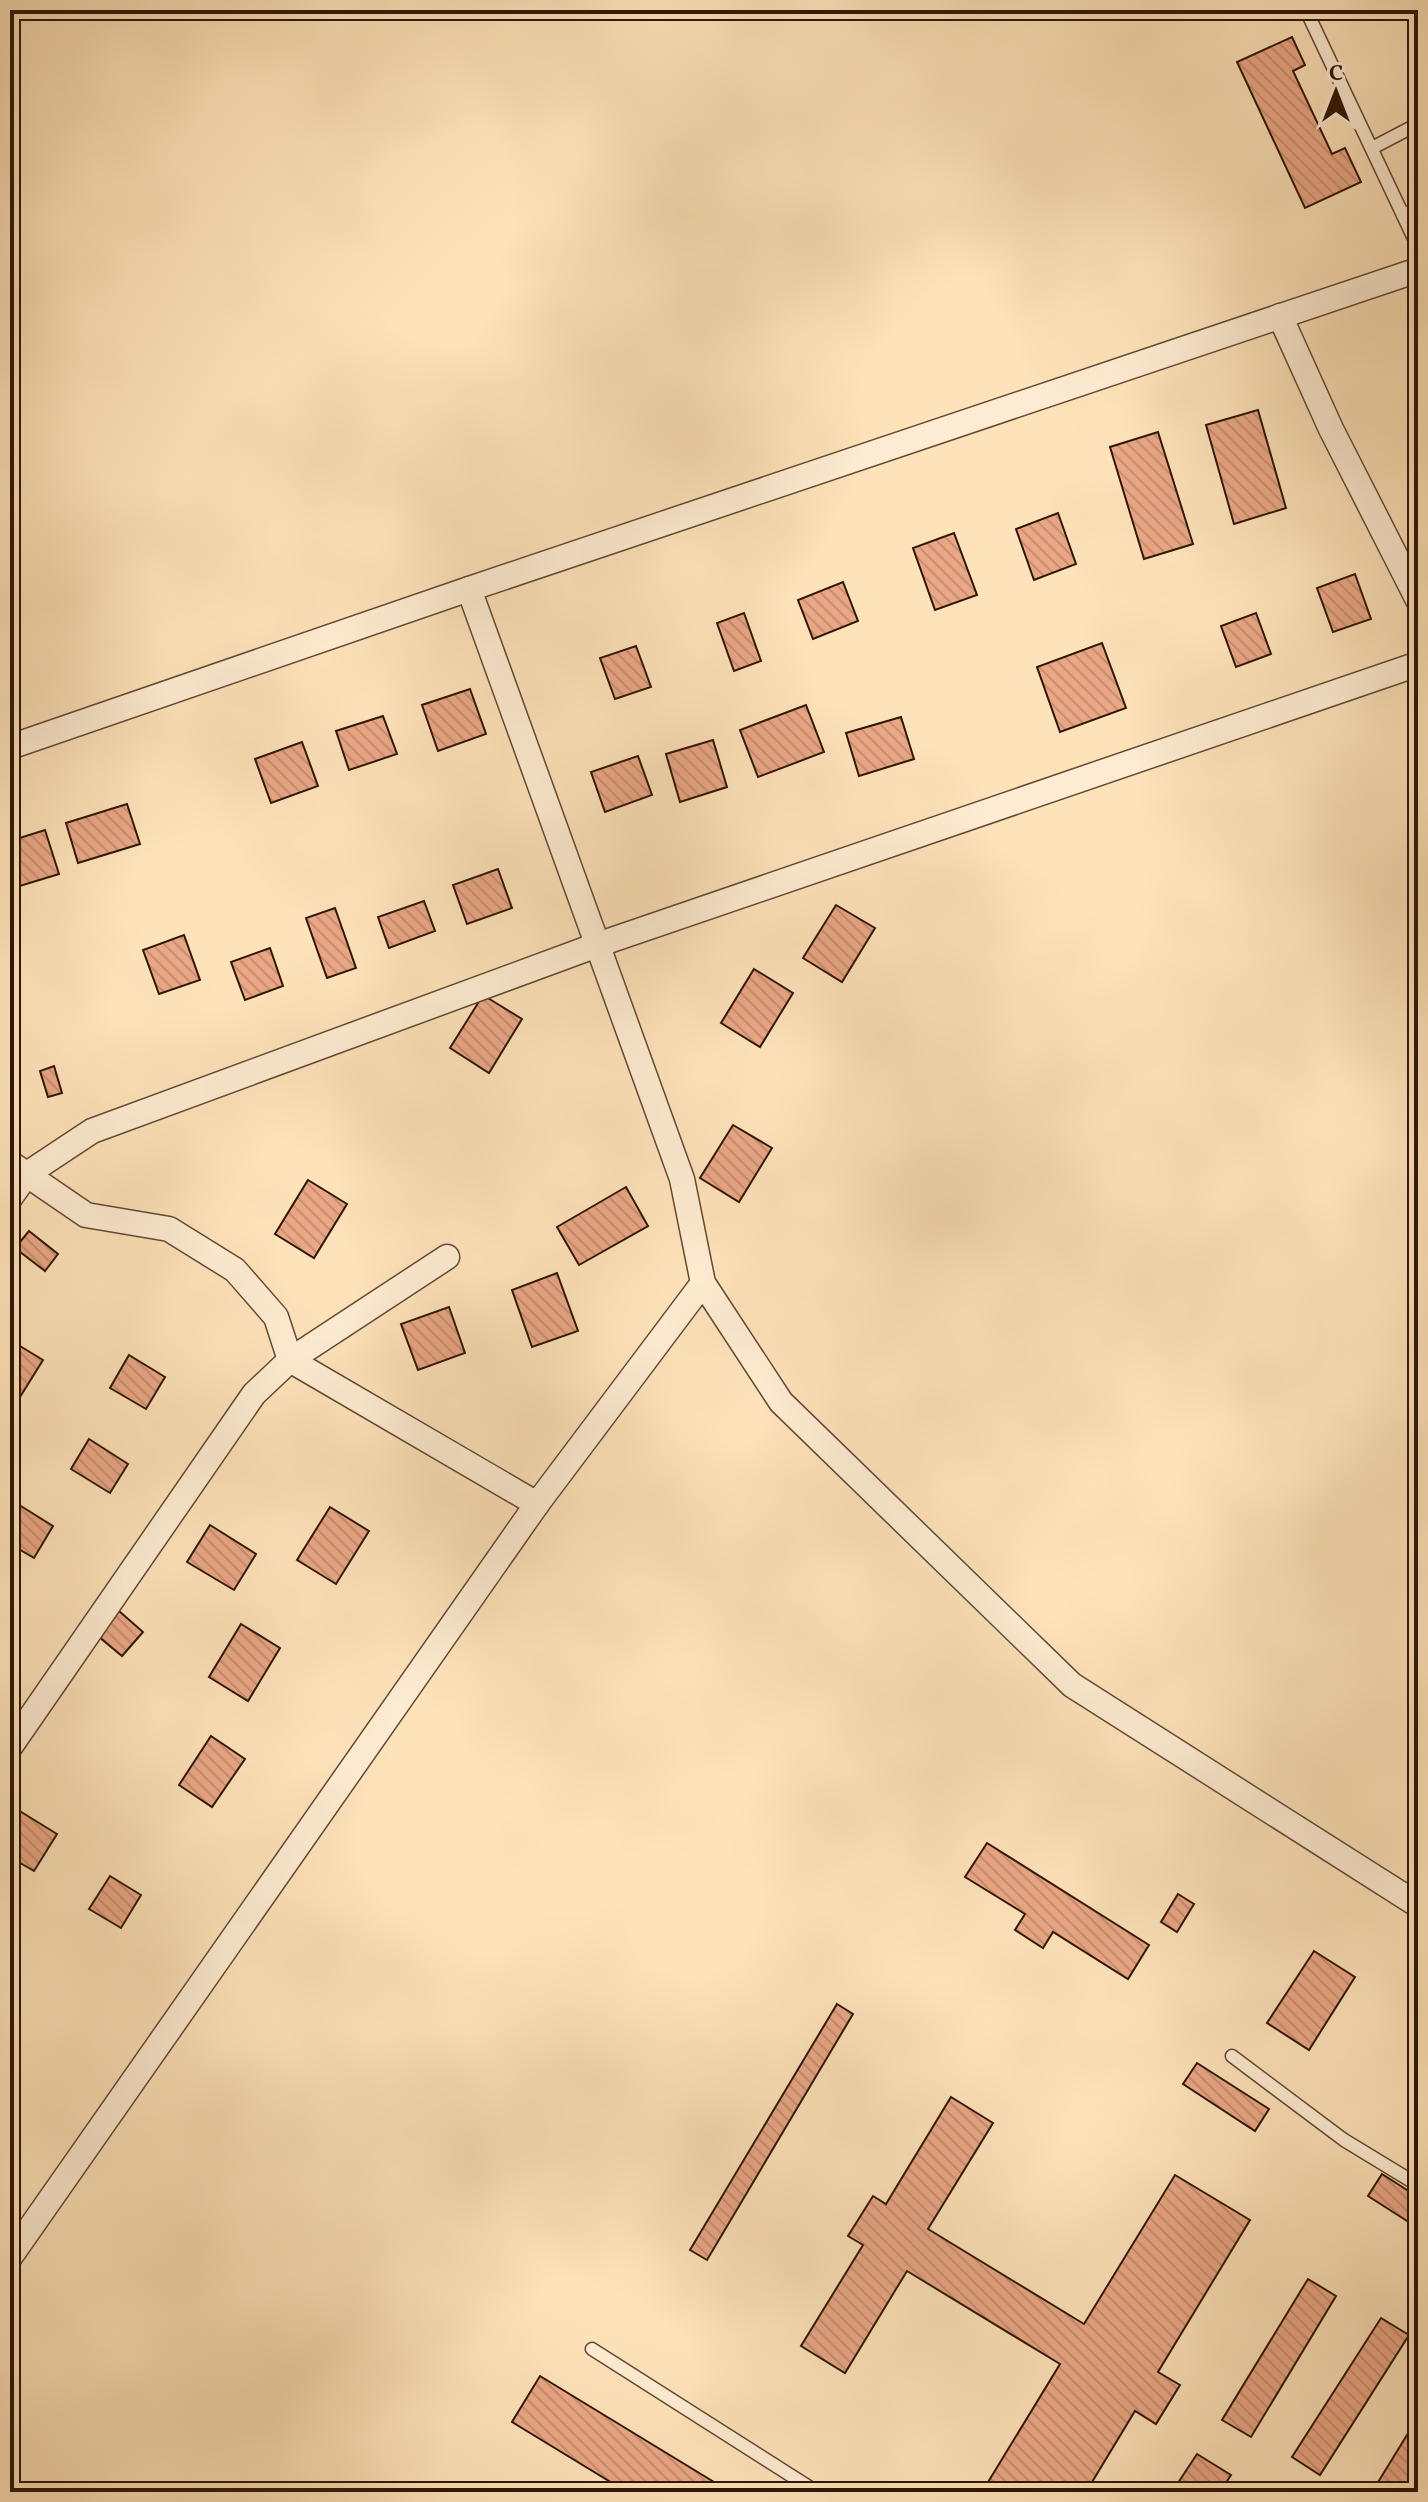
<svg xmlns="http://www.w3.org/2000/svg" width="1428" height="2502" viewBox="0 0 1428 2502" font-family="Vollkorn,serif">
<defs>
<pattern id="building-back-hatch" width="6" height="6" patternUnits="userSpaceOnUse" patternTransform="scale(2)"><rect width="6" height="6" fill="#eaa785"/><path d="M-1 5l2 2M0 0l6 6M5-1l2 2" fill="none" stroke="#c98f71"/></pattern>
</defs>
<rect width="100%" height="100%" fill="#fee2b9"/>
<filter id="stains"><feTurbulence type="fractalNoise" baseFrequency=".0025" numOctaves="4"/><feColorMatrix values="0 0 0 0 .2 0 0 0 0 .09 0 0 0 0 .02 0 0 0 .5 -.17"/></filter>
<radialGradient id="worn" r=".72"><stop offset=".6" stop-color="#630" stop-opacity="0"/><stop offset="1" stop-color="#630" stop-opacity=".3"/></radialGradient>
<!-- building -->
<g fill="url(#building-back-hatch)" stroke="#2e1607" stroke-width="2">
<polygon points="1292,37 1305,65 1293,71 1332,154 1345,148 1361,182 1305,208 1237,62"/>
<polygon points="1258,410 1286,508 1234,524 1206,425"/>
<polygon points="1158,432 1193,544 1144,559 1110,447"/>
<polygon points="1058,513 1076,564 1034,580 1016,529"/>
<polygon points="954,533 977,595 935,610 913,548"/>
<polygon points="1355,574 1371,619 1333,632 1317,588"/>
<polygon points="843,582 858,621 813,639 798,600"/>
<polygon points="744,613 761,661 734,671 717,623"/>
<polygon points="1256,613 1271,654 1236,667 1221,626"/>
<polygon points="1102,643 1126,708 1060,732 1037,667"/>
<polygon points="636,646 651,687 615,699 600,658"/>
<polygon points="470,689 486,734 438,751 422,705"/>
<polygon points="806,705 824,752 758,777 740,730"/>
<polygon points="383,716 397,754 349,770 336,731"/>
<polygon points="901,717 914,759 859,776 846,733"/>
<polygon points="713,740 727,787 680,802 666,754"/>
<polygon points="302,742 318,786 271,803 255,759"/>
<polygon points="638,756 652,795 605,812 591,772"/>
<polygon points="127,804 140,844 78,863 66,823"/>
<polygon points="45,830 59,874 10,889 10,841"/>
<polygon points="498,869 512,908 467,924 453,885"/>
<polygon points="424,901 435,931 389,948 378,917"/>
<polygon points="836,905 875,928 842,982 803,958"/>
<polygon points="335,908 356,968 327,978 306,918"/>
<polygon points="184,935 200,980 159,994 143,950"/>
<polygon points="270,948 283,986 245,1000 231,962"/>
<polygon points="754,969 793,993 760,1047 721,1023"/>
<polygon points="483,995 522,1019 489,1073 450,1048"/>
<polygon points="54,1066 62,1093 48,1097 40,1071"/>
<polygon points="733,1125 772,1148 739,1202 700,1178"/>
<polygon points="308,1180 347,1204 314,1258 275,1234"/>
<polygon points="626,1187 648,1226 579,1265 557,1227"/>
<polygon points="29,1231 58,1254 45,1271 15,1248"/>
<polygon points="557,1273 578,1331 532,1347 512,1290"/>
<polygon points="449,1307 465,1353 418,1370 401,1324"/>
<polygon points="10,1340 43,1360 10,1413"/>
<polygon points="129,1355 165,1377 146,1409 110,1388"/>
<polygon points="89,1439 128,1464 110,1493 71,1469"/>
<polygon points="16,1503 53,1526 34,1558 10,1544 10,1512"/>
<polygon points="330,1507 369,1531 336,1584 297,1560"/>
<polygon points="210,1525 256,1554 234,1590 187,1562"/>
<polygon points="119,1611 143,1632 122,1656 98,1636"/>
<polygon points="241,1624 280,1648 248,1701 209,1677"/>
<polygon points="211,1736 245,1759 212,1807 179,1785"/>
<polygon points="18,1810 57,1834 34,1871 10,1857 10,1824"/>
<polygon points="987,1843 1149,1945 1128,1979 1053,1932 1043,1948 1015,1930 1025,1914 965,1877"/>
<polygon points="110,1876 141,1895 121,1928 89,1909"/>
<polygon points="1178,1894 1194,1904 1177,1932 1161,1922"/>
<polygon points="1314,1951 1355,1977 1309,2050 1267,2023"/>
<polygon points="837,2004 853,2014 707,2260 690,2250"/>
<polygon points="1197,2063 1269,2109 1255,2131 1183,2084"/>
<polygon points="951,2097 993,2123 928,2229 1084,2324 1175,2175 1250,2220 1158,2372 1180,2385 1156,2424 1135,2411 1086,2492 982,2492 1060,2364 907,2271 845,2373 801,2346 863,2245 848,2236 873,2196 886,2204"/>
<polygon points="1382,2174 1418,2197 1418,2228 1368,2196"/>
<polygon points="1308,2279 1336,2296 1251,2437 1222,2420"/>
<polygon points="1381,2318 1409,2335 1320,2475 1292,2457"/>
<polygon points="540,2376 714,2482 708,2492 627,2492 512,2422"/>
<polygon points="1418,2417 1418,2487 1415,2492 1372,2492"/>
<polygon points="1197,2454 1231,2475 1220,2492 1172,2492"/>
</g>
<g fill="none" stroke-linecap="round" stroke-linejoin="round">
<defs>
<g id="lane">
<polyline points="1306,10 1418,247"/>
<polyline points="1372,148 1418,124"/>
<polyline points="1403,215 1418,208"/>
<polyline points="1232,2056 1344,2140 1418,2185"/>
<polyline points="592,2349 817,2492"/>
</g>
<g id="street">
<polyline points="1280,316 1331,429 1418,600"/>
<polyline points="469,589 682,1179 703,1283 781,1402 1072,1685 1418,1905"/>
<polyline points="10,747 469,589 1418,270"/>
<polyline points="10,1163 86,1215 169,1229 235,1270 276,1317 290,1360 537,1504"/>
<polyline points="10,1198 27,1174 92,1131 597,945 1418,664"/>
<polyline points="10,1747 254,1394 290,1360 447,1257"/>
<polyline points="10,2257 537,1504 703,1283"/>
</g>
</defs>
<!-- lane casing -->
<use href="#lane" stroke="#624934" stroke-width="15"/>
<!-- street casing -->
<use href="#street" stroke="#624934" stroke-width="27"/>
<!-- lane -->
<use href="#lane" stroke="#feecd2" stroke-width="12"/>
<!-- street -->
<use href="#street" stroke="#feecd2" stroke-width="24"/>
</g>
<!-- margin -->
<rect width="1428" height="2502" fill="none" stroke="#fee2b9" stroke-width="40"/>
<rect x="12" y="12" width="1404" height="2478" fill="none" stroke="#2e1607" stroke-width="4"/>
<rect x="20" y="20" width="1388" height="2462" fill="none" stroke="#2e1607" stroke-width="2"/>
<!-- north arrow -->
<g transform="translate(1336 92)" stroke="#feecd2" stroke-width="6" paint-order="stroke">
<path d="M0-6L14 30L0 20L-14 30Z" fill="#2e1607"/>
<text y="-12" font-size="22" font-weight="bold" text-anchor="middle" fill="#2e1607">С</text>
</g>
<rect width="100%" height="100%" filter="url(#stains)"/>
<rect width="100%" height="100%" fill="url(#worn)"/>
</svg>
